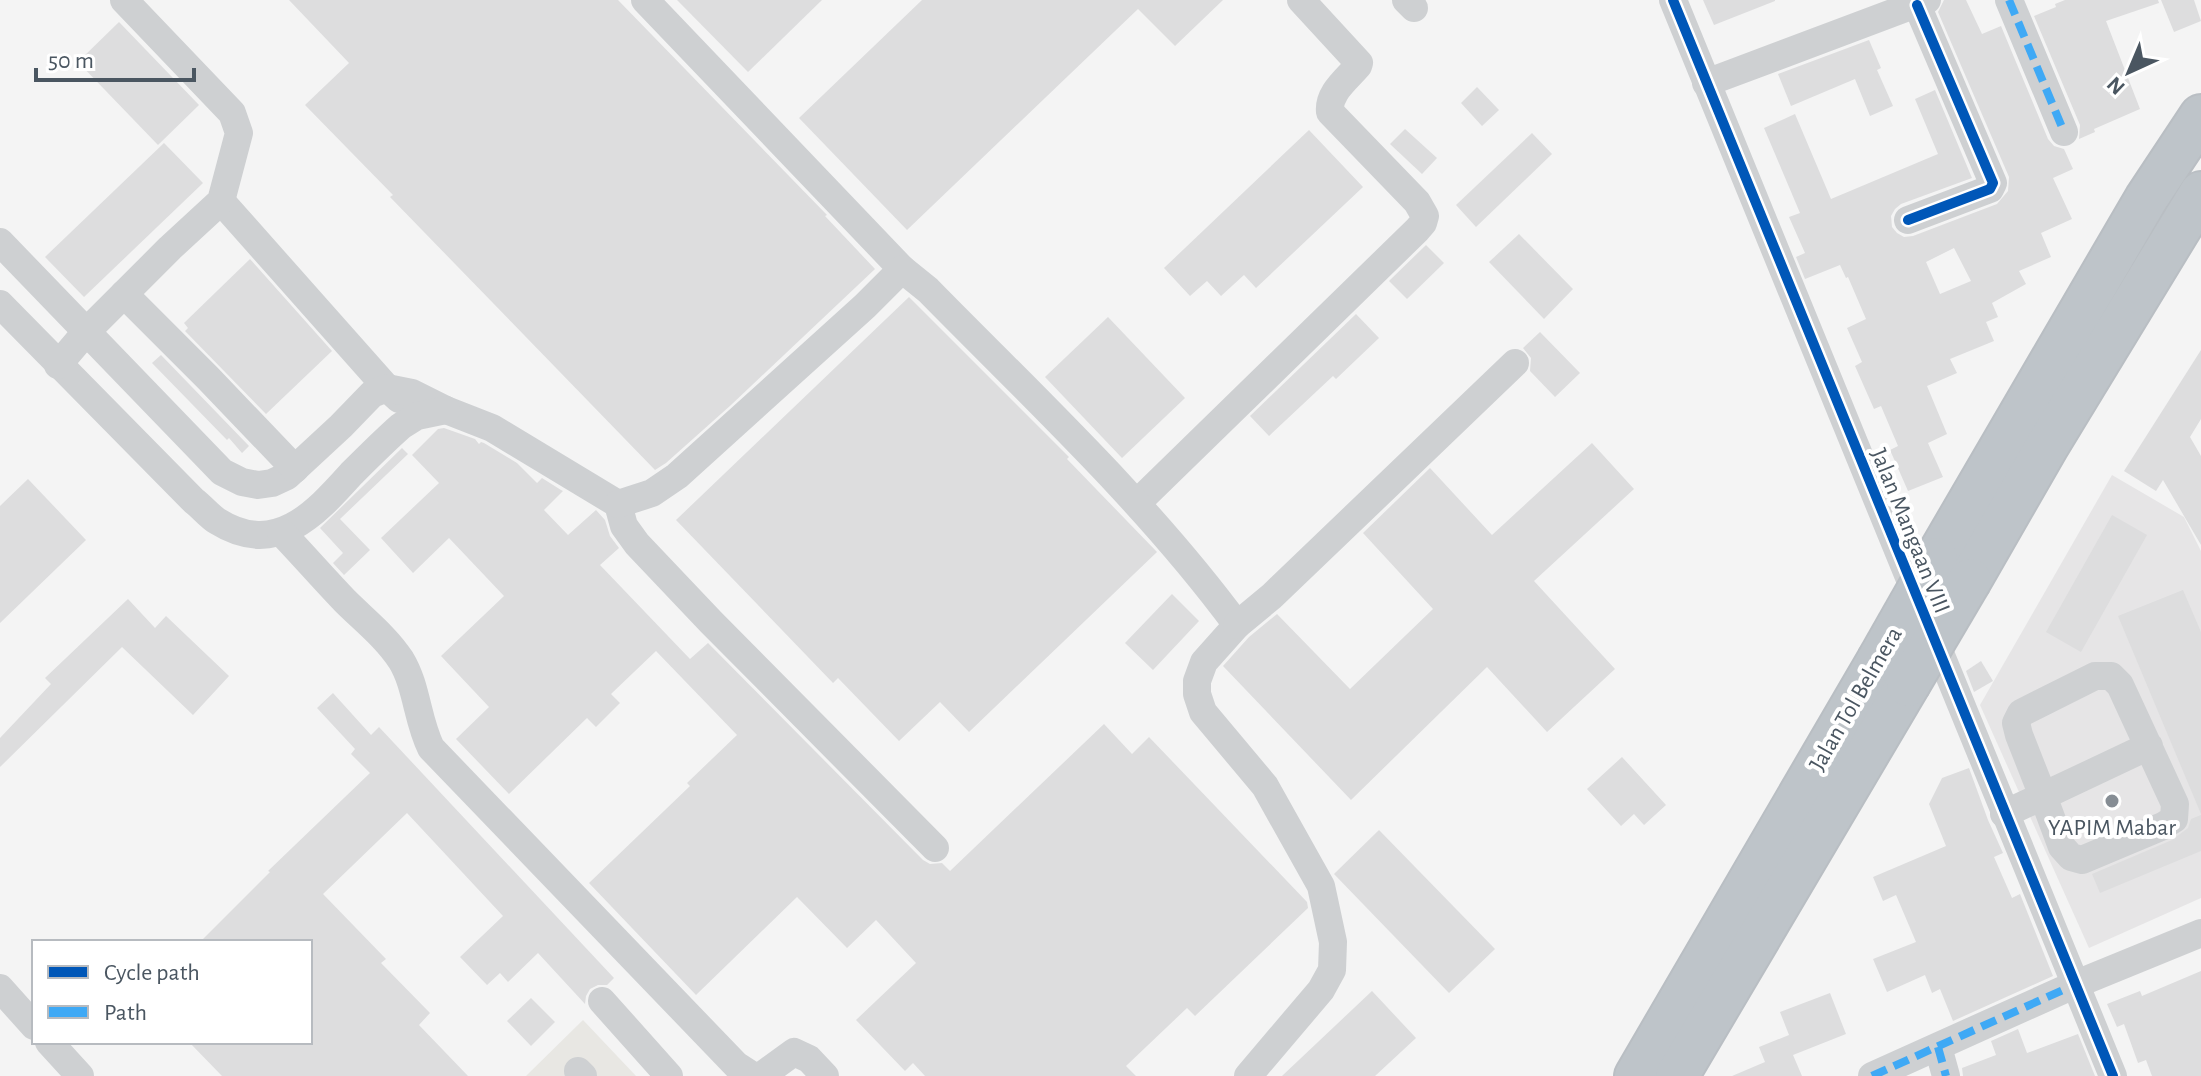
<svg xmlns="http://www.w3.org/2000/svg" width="2201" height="1076" viewBox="0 0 2201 1076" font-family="'Alegreya Sans',sans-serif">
<rect width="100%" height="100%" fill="#f4f4f4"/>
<!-- commercial -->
<polygon fill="#e8e7e3" points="583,1020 636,1076 526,1076"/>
<!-- education -->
<polygon fill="#e6e5e6" points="2112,475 2184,517 2201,551 2201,898 2089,948 1980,705"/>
<!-- building -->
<g fill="#ddddde" fill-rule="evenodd">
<polygon points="289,0 618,0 827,215 825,216 875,269 731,405 666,463 655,470 390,197 393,195 305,105 349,63"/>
<polygon points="677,0 822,0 748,72"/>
<polygon points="922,0 1223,0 1175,46 1138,9 907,230 799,118"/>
<polygon points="1703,0 1775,0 1775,1 1714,25"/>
<path d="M 1944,0 L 1966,0 L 1982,34 L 2001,26 L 2048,139 L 2054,146 L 2064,149 L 2073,169 L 2053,178 L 2072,219 L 2041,233 L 2051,257 L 2019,271 L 2026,284 L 1992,303 L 1998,317 L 1986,322 L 1994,341 L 1950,359 L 1957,373 L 1927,386 L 1947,434 L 1928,443 L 1943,477 L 1908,491 L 1890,450 L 1898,446 L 1881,406 L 1874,409 L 1855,366 L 1862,362 L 1847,328 L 1866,319 L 1848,277 L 1846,278 L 1840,265 L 1805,279 L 1796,257 L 1805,253 L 1789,217 L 1800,213 L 1764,128 L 1795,114 L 1831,199 L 1938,154 L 1915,99 L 1935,90 L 1972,178 L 1901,204 L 1895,209 L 1891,216 L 1892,227 L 1897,233 L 1904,237 L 1913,236 L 1997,204 L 2008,191 L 2009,177 L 1938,12 ZM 1954,248 L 1971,281 L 1940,294 L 1926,262 Z"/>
<polygon points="2065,0 2158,0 2159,3 2106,21 2140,109 2094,129 2095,132 2079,139 2080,125 2034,16 2056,7 2055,4"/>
<polygon points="2161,0 2194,0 2201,21 2174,32"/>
<polygon points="119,22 199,105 158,145 78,62"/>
<polygon points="1869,40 1881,68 1877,70 1893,106 1870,116 1855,79 1791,106 1778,74"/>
<polygon points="1477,87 1499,110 1482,126 1461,103"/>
<polygon points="1405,129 1437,158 1422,174 1390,144"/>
<polygon points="1309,130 1363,187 1256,288 1244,275 1221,296 1207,281 1190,296 1164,268"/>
<polygon points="1532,133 1552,154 1476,227 1456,205"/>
<polygon points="164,143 203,183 84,297 45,257"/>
<polygon points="1519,234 1573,289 1544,319 1489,262"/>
<polygon points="1426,245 1444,263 1407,299 1389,281"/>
<polygon points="250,259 332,351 266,414 185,331 188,328 184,323"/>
<polygon points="909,297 1069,457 1067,459 1157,552 969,732 940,702 899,741 838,678 833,683 676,520"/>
<polygon points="1356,314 1379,338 1336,379 1333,376 1269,436 1250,416"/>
<polygon points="1108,317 1185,398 1122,458 1045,377"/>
<polygon points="1540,332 1580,373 1555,397 1530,371 1531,358 1523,348"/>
<polygon points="2201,350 2201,419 2190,437 2201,456 2201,545 2163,480 2156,491 2124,471"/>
<polygon points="161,355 249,446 242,453 229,438 227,440 152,363"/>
<polygon points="444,428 475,439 479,444 481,442 484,443 517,463 537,483 542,478 561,490 563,491 544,510 568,535 596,510 605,520 610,536 619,548 600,565 690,659 708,643 923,860 930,864 942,863 950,871 1104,724 1132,754 1149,737 1307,902 1308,908 1195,1016 1187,1008 1126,1066 1136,1076 925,1076 913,1063 905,1071 856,1020 916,963 876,920 847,948 797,897 696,995 589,883 690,786 687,783 737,735 656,651 611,694 620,703 596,727 587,718 509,794 456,739 489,707 441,656 504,596 449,538 413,573 381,538 439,483 412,455 438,429"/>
<polygon points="1592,443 1634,489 1534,581 1615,669 1547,732 1487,667 1351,800 1223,666 1249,637 1277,614 1350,689 1433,609 1363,533 1430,468 1492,535"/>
<polygon points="402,448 408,454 340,519 370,550 344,575 333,563 343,553 320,528"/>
<polygon points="28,479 86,540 0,623 0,506"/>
<polygon points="2112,515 2147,535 2081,652 2046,632"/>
<polygon points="2183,590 2201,632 2201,814 2118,616"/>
<polygon points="1172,594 1199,621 1153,670 1125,643"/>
<polygon points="128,599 155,628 166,616 229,676 193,715 122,647 0,767 0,738 51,684 45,678"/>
<polygon points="1981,661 1993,681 1974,692 1966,671"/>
<polygon points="333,693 371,735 379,727 614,978 607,985 598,985 590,989 586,996 585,1004 538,953 508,982 500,973 487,985 460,957 503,916 407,813 323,894 386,959 381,963 430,1013 419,1025 468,1076 222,1076 189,1042 310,1042 310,942 200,942 270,872 268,871 370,773 351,754 355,749 317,708"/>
<polygon points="1622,757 1666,805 1644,825 1634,814 1621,826 1587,789"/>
<polygon points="1969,768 1988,820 2003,853 1994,857 2012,898 2020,894 2053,976 1953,1021 1940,989 1932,993 1925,975 1887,992 1873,959 1916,942 1896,895 1883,901 1873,877 1946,846 1929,804 1942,778"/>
<polygon points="2201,815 2201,851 2100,893 2092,874 2172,840 2188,828 2191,819"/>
<polygon points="1379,830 1495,949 1449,993 1334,874"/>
<polygon points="2201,971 2201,1076 2152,1076 2146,1060 2138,1063 2124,1024 2117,1027 2107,1004 2140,991 2142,996"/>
<polygon points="1372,991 1416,1038 1375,1076 1282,1076"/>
<polygon points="1830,993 1846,1034 1793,1055 1802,1076 1732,1076 1765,1062 1759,1047 1789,1035 1780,1012"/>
<polygon points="531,998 555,1022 531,1046 507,1021"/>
<polygon points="2018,1029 2027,1053 2078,1034 2095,1076 1963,1076 1962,1068 1996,1055 1991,1041"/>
</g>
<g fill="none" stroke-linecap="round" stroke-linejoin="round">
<defs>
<g id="highway">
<polyline points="1936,559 2146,199 2201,116"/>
<polyline points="1970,580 2047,446 2201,193"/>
<polyline points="1636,1076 1878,661"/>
<polyline points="1677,1076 1908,685"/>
</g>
</defs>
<!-- highway casing -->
<use href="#highway" stroke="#b9bec3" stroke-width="46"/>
<!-- minor -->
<g stroke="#ced0d2" stroke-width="28">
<polyline points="645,0 902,269"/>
<polyline points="1406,0 1414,8"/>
<polyline points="1673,0 2113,1076"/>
<polyline points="2009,0 2064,132"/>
<polyline points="1706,83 1927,0"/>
<polyline points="221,201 387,388 399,399"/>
<polyline points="1908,220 1990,189 1993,183 1917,5"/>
<polyline points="0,242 222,472 242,482 258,485 272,483 287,476 341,426 372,394 387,388 412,393 446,410 492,428 618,504 624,526 637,544 711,622 935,848"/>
<polyline points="124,294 208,378 295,469"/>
<path d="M 0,304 L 194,501 C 202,507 209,516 217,521 C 276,558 315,514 352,473 C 368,457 384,441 401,426 L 417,416 L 446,410"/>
<polyline points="58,365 86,332 170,248 221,201 239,133 232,113 124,0"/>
<path d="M 1137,503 L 1417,230 L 1423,223 L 1425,216 L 1417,202 L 1330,112 C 1328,93 1346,80 1358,66 L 1359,63 L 1301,0"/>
<path d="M 618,504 L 652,493 L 677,476 L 865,306 L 902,269 L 928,290 C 1034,398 1147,503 1237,625 L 1204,662 L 1197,681 L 1197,694 L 1203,712 L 1265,786 L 1321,886 L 1333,942 L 1332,970 L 1321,990 L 1248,1076"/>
<path d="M 281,532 C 303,555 323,578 345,601 C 364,620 386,637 401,660 C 417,686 417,720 431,748 L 736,1065 L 753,1076"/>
<polyline points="1237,625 1272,596 1515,363"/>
<polyline points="2004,814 2043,796 2062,847 2071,857 2082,860 2163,826 2174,819 2175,804 2120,685 2111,676 2095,676 2021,713 2016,723 2019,735 2043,796 2149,746"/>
<polyline points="0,988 34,1026"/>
<polyline points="602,1001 669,1076"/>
<polyline points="49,1042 80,1076"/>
<polyline points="1938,1047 1946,1076"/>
<polyline points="578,1071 583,1076"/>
<polyline points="761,1076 794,1052 809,1059 825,1076"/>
<polyline points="1872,1076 2074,985 2201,933"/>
</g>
<!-- highway -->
<use href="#highway" stroke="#bec4c9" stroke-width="42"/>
<defs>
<g id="highway-bridge">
<polyline points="1878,661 1936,559"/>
<polyline points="1908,685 1970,580"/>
</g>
</defs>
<!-- highway-bridge casing -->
<use href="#highway-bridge" stroke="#b9bec3" stroke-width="46" stroke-linecap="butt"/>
<!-- highway-bridge -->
<use href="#highway-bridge" stroke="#bec4c9" stroke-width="42"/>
<!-- quiet -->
<g stroke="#3fa9f5" stroke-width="8" stroke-dasharray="16 8" stroke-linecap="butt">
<polyline points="2009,0 2064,132"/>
<polyline points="1938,1047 1946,1076"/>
<polyline points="1872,1076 2074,985"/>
</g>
<defs>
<g id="cycleway">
<polyline points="1673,0 2113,1076"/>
<polyline points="1908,220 1990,189 1993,183 1917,5"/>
</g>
</defs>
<!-- cycleway casing -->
<use href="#cycleway" stroke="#fff" stroke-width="15"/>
<!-- cycleway -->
<use href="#cycleway" stroke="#0057b8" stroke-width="10"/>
</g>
<!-- markers -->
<circle fill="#868d94" stroke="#fff" stroke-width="3" cx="2112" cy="801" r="8"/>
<g text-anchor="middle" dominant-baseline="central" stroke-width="8" stroke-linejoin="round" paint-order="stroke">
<!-- street labels -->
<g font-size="24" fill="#4a5661" stroke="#fff">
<text transform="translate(1910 531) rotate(68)">Jalan Mangaan VIII</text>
<text transform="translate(1856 699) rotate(-60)">Jalan Tol Belmera</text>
</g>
<!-- poi labels -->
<g font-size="24" fill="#4a5661" stroke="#fff">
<text x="2112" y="828">YAPIM Mabar</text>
</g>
</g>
<!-- legend -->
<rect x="32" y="940" width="280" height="104" fill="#ffffff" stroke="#b7bbc0" stroke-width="2"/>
<rect x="48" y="966" width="40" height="12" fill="#0057b8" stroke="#b7bbc0" stroke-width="2"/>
<text x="104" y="980" font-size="24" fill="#4a5661">Cycle path</text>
<rect x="48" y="1006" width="40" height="12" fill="#3fa9f5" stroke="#b7bbc0" stroke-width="2"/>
<text x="104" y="1020" font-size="24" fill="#4a5661">Path</text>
<!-- north arrow -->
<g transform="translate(2129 72) rotate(224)" stroke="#ffffff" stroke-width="6" paint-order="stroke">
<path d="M0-6L14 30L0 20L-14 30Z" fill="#4a5661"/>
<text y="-12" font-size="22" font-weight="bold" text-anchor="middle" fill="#4a5661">N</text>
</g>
<!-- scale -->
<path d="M36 68v12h158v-12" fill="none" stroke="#4a5661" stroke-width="4"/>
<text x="48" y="68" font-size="24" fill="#4a5661" stroke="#ffffff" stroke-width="6" paint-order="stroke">50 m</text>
</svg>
